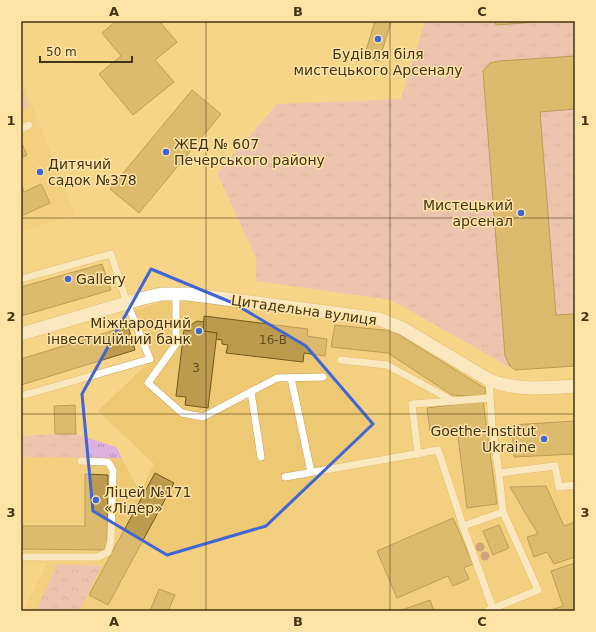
<svg xmlns="http://www.w3.org/2000/svg" width="596" height="632" viewBox="0 0 596 632" font-family="'DejaVu Sans',sans-serif">
<defs>
<pattern id="grass-tufts" width="24" height="20" patternUnits="userSpaceOnUse"><rect width="24" height="20" fill="#dfb1de"/><path d="M3 7l-1-3M5 7V3M7 7l1-3M15 17l-1-3M17 17v-4M19 17l1-3" fill="none" stroke="#b691b3"/></pattern>
<pattern id="park-crowns" width="20" height="18" patternUnits="userSpaceOnUse"><rect width="20" height="18" fill="#dfb1de"/><path d="M2 6a3 3 0 1 1 6 0M12 15a3 3 0 1 1 6 0" fill="none" stroke="#b691b3"/></pattern>
</defs>
<rect width="100%" height="100%" fill="#f7d588"/>
<!-- built -->
<g fill="#eec973">
<polygon points="21,77 75,214 21,232"/>
<polygon points="188,294 370,317 489,380 575,386 575,611 23,611 47,563 21,562 21,436 55,434 116,447 140,492 154,464 98,411 152,359 134,310"/>
</g>
<!-- grass -->
<g fill="url(#grass-tufts)">
<polygon points="425,21 575,21 575,366 515,370 391,300 256,281 256,258 217,173 277,104 401,99"/>
<polygon points="55,434 76,434 116,447 122,458 21,457 21,436"/>
</g>
<!-- park -->
<g fill="url(#park-crowns)">
<polygon points="21,86 29,106 21,110"/>
<polygon points="57,564 102,566 79,611 36,611"/>
</g>
<!-- building -->
<g fill="#bc9b4e" stroke="#725a1e">
<polygon points="116,21 159,21 177,42 155,60 174,82 133,115 99,74 121,56 102,33"/>
<polygon points="375,21 391,22 379,61 364,57"/>
<polygon points="495,21 551,21 496,25"/>
<polygon points="575,56 575,109 540,112 556,315 575,314 575,366 515,370 510,366 505,356 483,71 490,63 499,61"/>
<polygon points="192,90 221,114 139,213 110,189"/>
<polygon points="21,142 27,155 21,158"/>
<polygon points="21,184 24,192 41,184 50,203 21,216"/>
<polygon points="102,264 111,290 21,316 21,287"/>
<polygon points="204,316 308,329 307,336 327,339 325,356 304,353 303,362 226,353 228,345 222,344 222,340 216,339 217,333 203,331"/>
<polygon points="197,321 204,322 203,331 217,333 208,408 185,405 186,397 176,396 184,330 190,331 191,325"/>
<polygon points="335,325 393,331 486,389 484,397 452,395 388,353 331,347"/>
<polygon points="128,326 135,350 21,385 21,359"/>
<polygon points="483,401 497,504 467,508 457,428 430,431 427,408"/>
<polygon points="75,405 76,434 55,434 54,406"/>
<polygon points="575,421 575,454 514,457 512,425"/>
<polygon points="155,473 174,483 108,605 89,595"/>
<polygon points="85,474 108,475 107,550 21,549 21,526 85,526"/>
<polygon points="546,486 564,526 575,522 575,557 554,564 547,552 534,557 527,537 538,534 510,487"/>
<polygon points="453,518 473,564 464,568 469,579 453,586 448,576 397,598 377,551"/>
<polygon points="499,525 509,548 493,555 483,531"/>
<polygon points="575,563 575,611 548,611 563,606 551,571"/>
<polygon points="159,589 175,595 168,611 150,611"/>
<polygon points="430,600 434,611 399,611"/>
</g>
<g fill="none" stroke-linecap="round" stroke-linejoin="round">
<defs>
<g id="service">
<polyline points="21,129 29,125"/>
<polyline points="21,279 111,254 127,303 150,359 21,396"/>
<polyline points="178,294 176,298 176,344 148,383 182,413 203,417 277,378 323,377"/>
<polyline points="341,360 387,365 453,401 489,398"/>
<polyline points="291,378 311,472"/>
<polyline points="251,392 261,457"/>
<polyline points="418,454 412,404 453,401"/>
<polyline points="499,473 555,466 559,487 575,485"/>
<polyline points="285,477 438,450 463,526"/>
<polyline points="21,557 98,557 108,552 111,541 113,470 108,462 81,461"/>
<polyline points="493,609 463,526 503,512"/>
<polyline points="487,611 538,590 503,512 499,473 492,426 489,380"/>
</g>
<path id="minor" d="M 21,334 L 140,299 L 161,294 L 188,294 L 379,319 L 402,328 L 489,380 C 517,391 545,388 575,386"/>
</defs>
<!-- service casing -->
<use href="#service" stroke="#c5a457" stroke-width="8"/>
<!-- minor casing -->
<use href="#minor" stroke="#c5a457" stroke-width="14"/>
<!-- service -->
<use href="#service" stroke="#fff" stroke-width="7"/>
<!-- minor -->
<use href="#minor" stroke="#fff" stroke-width="13"/>
</g>
<!-- trees -->
<g fill="#976566">
<circle cx="480" cy="547" r="4.5"/>
<circle cx="485" cy="556" r="4.5"/>
</g>
<!-- marked area -->
<path d="M0 0H596V632H0ZM 151,269 L 233,303 L 306,346 L 373,424 L 266,526 L 167,555 L 93,511 L 82,394 Z" fill="#f7d588" fill-opacity=".55" fill-rule="evenodd"/>
<path fill="none" stroke="#3f65d7" stroke-width="3" stroke-linejoin="round" d="M 151,269 L 233,303 L 306,346 L 373,424 L 266,526 L 167,555 L 93,511 L 82,394 Z"/>
<!-- grid -->
<path fill="none" stroke="#413413" stroke-width="1" stroke-opacity="0.55" d="M 206,21 L 206,611M 390,21 L 390,611M 21,218 L 575,218M 21,414 L 575,414"/>
<!-- markers -->
<g fill="#3f65d7" stroke="#fee3a7" stroke-width="1.5">
<circle cx="378" cy="39" r="4"/>
<circle cx="166" cy="152" r="4"/>
<circle cx="40" cy="172" r="4"/>
<circle cx="521" cy="213" r="4"/>
<circle cx="68" cy="279" r="4"/>
<circle cx="199" cy="331" r="4"/>
<circle cx="544" cy="439" r="4"/>
<circle cx="96" cy="500" r="4"/>
</g>
<g text-anchor="middle" dominant-baseline="central" stroke-width="3" stroke-linejoin="round" paint-order="stroke">
<!-- number labels -->
<g font-size="12" fill="#604e22">
<text x="273" y="340">16-В</text>
<text x="196" y="368">3</text>
</g>
<!-- poi labels -->
<g font-size="14" fill="#413413" stroke="#fee3a7" text-anchor="start">
<text x="378" y="54" text-anchor="middle">Будівля біля<tspan x="378" dy="16">мистецького Арсеналу</tspan></text>
<text x="174" y="144">ЖЕД № 607<tspan x="174" dy="16">Печерського району</tspan></text>
<text x="48" y="164">Дитячий<tspan x="48" dy="16">садок №378</tspan></text>
<text x="513" y="205" text-anchor="end">Мистецький<tspan x="513" dy="16">арсенал</tspan></text>
<text x="76" y="279">Gallery</text>
<text x="191" y="323" text-anchor="end">Міжнародний<tspan x="191" dy="16">інвестиційний банк</tspan></text>
<text x="536" y="431" text-anchor="end">Goethe-Institut<tspan x="536" dy="16">Ukraine</tspan></text>
<text x="104" y="492">Ліцей №171<tspan x="104" dy="16">«Лідер»</tspan></text>
</g>
<!-- street labels -->
<g font-size="14" fill="#413413" stroke="#fee3a7">
<text transform="translate(304 310) rotate(8)">Цитадельна вулиця</text>
</g>
</g>
<!-- border -->
<rect width="596" height="632" fill="none" stroke="#fee3a7" stroke-width="44"/>
<!-- scale -->
<path d="M40 56v6h92v-6" fill="none" stroke="#413413" stroke-width="2"/>
<text x="46" y="56" font-size="12" fill="#413413" stroke="#fee3a7" stroke-width="3" paint-order="stroke">50 m</text>
<rect x="22" y="22" width="552" height="588" fill="none" stroke="#413413" stroke-width="1.5"/>
<g font-size="13" text-anchor="middle" font-weight="bold" fill="#413413">
<text x="114" y="16">A</text>
<text x="298" y="16">B</text>
<text x="482" y="16">C</text>
<text x="11" y="125">1</text>
<text x="585" y="125">1</text>
<text x="11" y="321">2</text>
<text x="585" y="321">2</text>
<text x="11" y="517">3</text>
<text x="585" y="517">3</text>
<text x="114" y="626">A</text>
<text x="298" y="626">B</text>
<text x="482" y="626">C</text>
</g>
</svg>
